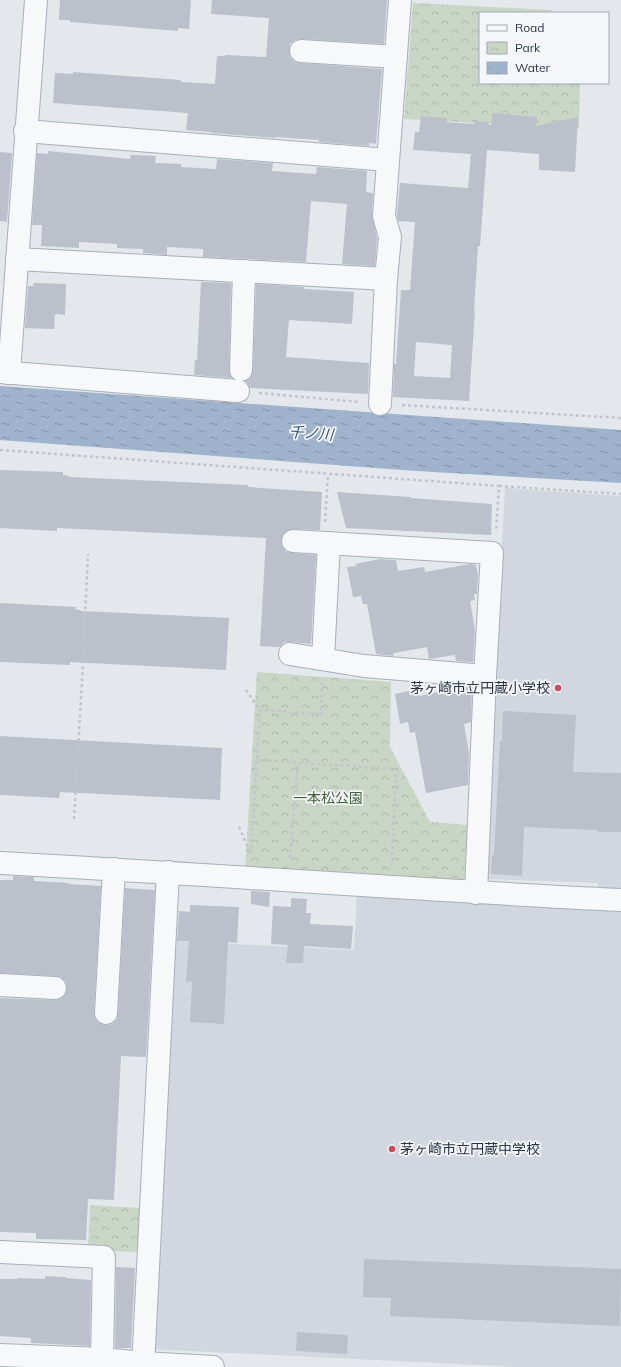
<svg xmlns="http://www.w3.org/2000/svg" width="621" height="1367" viewBox="0 0 621 1367" font-family="Mulish,'Noto Sans JP',sans-serif">
<defs>
<pattern id="park-crowns" width="20" height="18" patternUnits="userSpaceOnUse"><rect width="20" height="18" fill="#c9d6c5"/><path d="M2 6a3 3 0 1 1 6 0M12 15a3 3 0 1 1 6 0" fill="none" stroke="#adb8ab"/></pattern>
<pattern id="water-ripples" width="26" height="14" patternUnits="userSpaceOnUse"><rect width="26" height="14" fill="#9fb4cc"/><path d="M2 4q2-2 4 0t4 0M15 11q2-2 4 0t4 0" fill="none" stroke="#8293a7"/></pattern>
</defs>
<rect width="100%" height="100%" fill="#e4e7ec"/>
<!-- built -->
<g fill="#d2d6de">
<polygon points="505,488 621,496 621,893 598,891 598,883 484,879"/>
<polygon points="357,894 621,907 621,1367 518,1367 150,1349 176,941 354,950"/>
</g>
<!-- park -->
<g fill="url(#park-crowns)">
<polygon points="413,3 551,10 551,13 480,13 480,83 580,83 579,128 404,119"/>
<polygon points="257,672 391,682 390,747 430,822 467,825 464,888 245,871"/>
<polygon points="90,1205 141,1208 138,1252 88,1250"/>
</g>
<!-- water -->
<polygon fill="url(#water-ripples)" points="0,386 621,430 621,483 416,471 0,440"/>
<!-- building -->
<g fill="#bbc0ca" fill-rule="evenodd">
<polygon points="60,0 191,0 189,29 178,28 178,31 70,22 70,20 59,20"/>
<polygon points="212,0 387,0 384,44 302,39 295,40 290,44 289,50 290,57 294,62 300,63 381,69 382,70 376,144 369,143 369,146 319,142 319,140 275,137 275,138 212,133 212,132 186,130 188,113 53,103 55,73 73,74 73,72 181,80 181,82 215,84 217,56 225,56 225,55 266,57 269,18 211,14"/>
<path d="M 492,113 L 537,117 L 536,126 L 578,117 L 575,172 L 539,170 L 539,154 L 487,150 L 480,246 L 478,246 L 474,311 L 475,311 L 469,401 L 393,397 L 394,364 L 396,364 L 401,290 L 410,290 L 415,222 L 398,221 L 397,215 L 400,183 L 468,188 L 471,154 L 413,150 L 415,132 L 419,132 L 421,116 L 447,118 L 447,122 L 474,124 L 474,121 L 489,122 L 489,125 L 491,125 ZM 416,342 L 452,345 L 450,378 L 414,376 Z"/>
<polygon points="48,151 130,159 131,155 156,156 155,163 181,164 181,167 216,169 217,159 273,163 272,171 316,174 317,167 367,171 366,192 373,193 372,215 377,238 375,266 342,264 347,204 311,201 306,262 203,257 203,249 167,247 167,255 143,253 143,249 117,248 117,244 79,242 79,248 41,246 42,225 32,225 37,153 48,154"/>
<polygon points="0,152 12,153 7,222 0,221"/>
<polygon points="201,282 231,283 229,370 232,378 194,375 195,360 197,360"/>
<polygon points="34,283 66,284 65,315 55,314 54,329 25,328 28,286 33,286"/>
<polygon points="256,284 304,287 304,289 354,292 352,324 289,320 286,357 369,363 368,394 250,388 246,381 251,377 253,370"/>
<polygon points="0,470 63,472 63,475 69,476 69,477 248,485 248,487 322,492 320,530 294,529 288,530 283,534 281,540 282,546 286,552 292,553 316,555 311,644 292,642 284,642 280,647 260,646 266,538 57,528 57,531 0,528"/>
<polygon points="337,492 411,497 411,498 492,504 491,535 346,528"/>
<polygon points="380,559 396,560 398,571 424,567 425,572 470,564 476,565 478,575 477,594 474,594 475,600 470,601 475,630 473,662 456,661 455,655 429,659 427,647 394,653 393,656 376,654 367,604 363,604 361,596 353,597 347,567 356,566 355,564"/>
<polygon points="0,603 76,607 75,609 82,611 229,618 226,670 70,662 70,665 0,662"/>
<polygon points="461,687 472,687 471,722 464,724 469,753 468,785 426,793 415,732 410,733 408,722 400,724 395,694 418,689 419,696"/>
<polygon points="503,711 576,715 573,772 621,773 621,832 597,832 598,830 524,827 522,876 491,874 492,855 494,855 500,741 502,741"/>
<polygon points="0,736 222,748 220,800 60,792 59,798 0,795"/>
<polygon points="13,876 34,877 34,881 69,883 68,884 101,886 94,1012 95,1019 99,1023 105,1025 112,1024 117,1019 118,1014 125,888 155,890 146,1057 121,1056 114,1200 88,1199 86,1240 36,1239 36,1233 0,1232 0,998 55,1000 60,999 65,995 67,988 66,982 61,977 56,976 0,973 0,880 13,880"/>
<polygon points="251,891 270,892 269,907 251,904"/>
<polygon points="291,898 307,899 306,913 311,913 310,924 353,926 351,949 304,946 303,963 286,963 288,945 271,944 273,906 291,907"/>
<polygon points="190,905 239,907 237,943 228,942 224,1024 190,1022 192,982 186,981 189,941 177,941 179,911 190,912"/>
<polygon points="364,1259 621,1269 620,1326 390,1316 391,1298 363,1297"/>
<polygon points="116,1267 135,1268 131,1348 115,1348"/>
<polygon points="45,1276 66,1277 66,1278 91,1280 90,1346 31,1343 31,1338 0,1336 0,1279 17,1279 17,1278 45,1279"/>
<polygon points="297,1332 348,1335 347,1354 296,1351"/>
</g>
<g fill="none" stroke-linecap="round" stroke-linejoin="round">
<defs>
<g id="minor">
<polyline points="301,51 396,57"/>
<polyline points="25,131 388,160"/>
<polyline points="17,259 386,279"/>
<polyline points="241,370 244,271"/>
<polyline points="0,372 238,391"/>
<polyline points="9,373 36,0"/>
<polyline points="380,404 386,279 390,237 384,216 400,0"/>
<polyline points="293,541 492,553 485,676 476,893"/>
<polyline points="290,654 364,666 485,676"/>
<polyline points="323,659 329,543"/>
<path d="M 0,863 C 207,874 414,890 621,900"/>
<polyline points="0,985 55,988"/>
<polyline points="106,1013 114,869"/>
<polyline points="0,1252 104,1257 102,1359"/>
<polyline points="0,1355 102,1359 143,1363 213,1367"/>
<polyline points="143,1367 168,872"/>
</g>
</defs>
<!-- minor casing -->
<use href="#minor" stroke="#a9aeb7" stroke-width="24"/>
<!-- path -->
<g stroke="#c2c5cb" stroke-width="2.5" stroke-dasharray="3 3" stroke-linecap="butt">
<polyline points="259,393 359,402"/>
<polyline points="402,405 621,418"/>
<polyline points="0,450 499,486 496,531"/>
<polyline points="499,486 621,494"/>
<polyline points="325,522 328,475"/>
<polyline points="246,690 260,710 321,714 322,681"/>
<polyline points="257,760 396,769 392,865"/>
<polyline points="74,819 82,682 88,554"/>
<polyline points="239,827 251,854"/>
<polyline points="251,854 260,710"/>
<polyline points="290,858 298,762"/>
</g>
<!-- minor -->
<use href="#minor" stroke="#f7f8fa" stroke-width="22"/>
</g>
<!-- markers -->
<g fill="#d1495b" stroke="#f4f6f9" stroke-width="1.5">
<circle cx="558" cy="688" r="4"/>
<circle cx="392" cy="1149" r="4"/>
</g>
<g text-anchor="middle" dominant-baseline="central" stroke-width="3.5" stroke-linejoin="round" paint-order="stroke">
<!-- poi labels -->
<g font-size="14" fill="#2b3445" stroke="#f4f6f9" text-anchor="end">
<text x="550" y="688">茅ヶ崎市立円蔵小学校</text>
<text x="400" y="1149" text-anchor="start">茅ヶ崎市立円蔵中学校</text>
</g>
<!-- park labels -->
<g font-size="14" fill="#3f6138" stroke="#f4f6f9">
<text x="328" y="798">一本松公園</text>
</g>
<!-- water labels -->
<g font-size="15" font-style="italic" fill="#34527a" stroke="#f4f6f9">
<text transform="translate(311 433) rotate(4)">千ノ川</text>
</g>
</g>
<!-- legend -->
<rect x="479" y="12" width="130" height="72" fill="#f4f6f9" stroke="#a4a8b1"/>
<rect x="487" y="25" width="20" height="6" fill="#f7f8fa" stroke="#a4a8b1"/>
<text x="515" y="32" font-size="12" fill="#2b3445">Road</text>
<rect x="487" y="42" width="20" height="12" fill="url(#park-crowns)" stroke="#a4a8b1"/>
<text x="515" y="52" font-size="12" fill="#2b3445">Park</text>
<rect x="487" y="62" width="20" height="12" fill="url(#water-ripples)" stroke="#a4a8b1"/>
<text x="515" y="72" font-size="12" fill="#2b3445">Water</text>
</svg>
